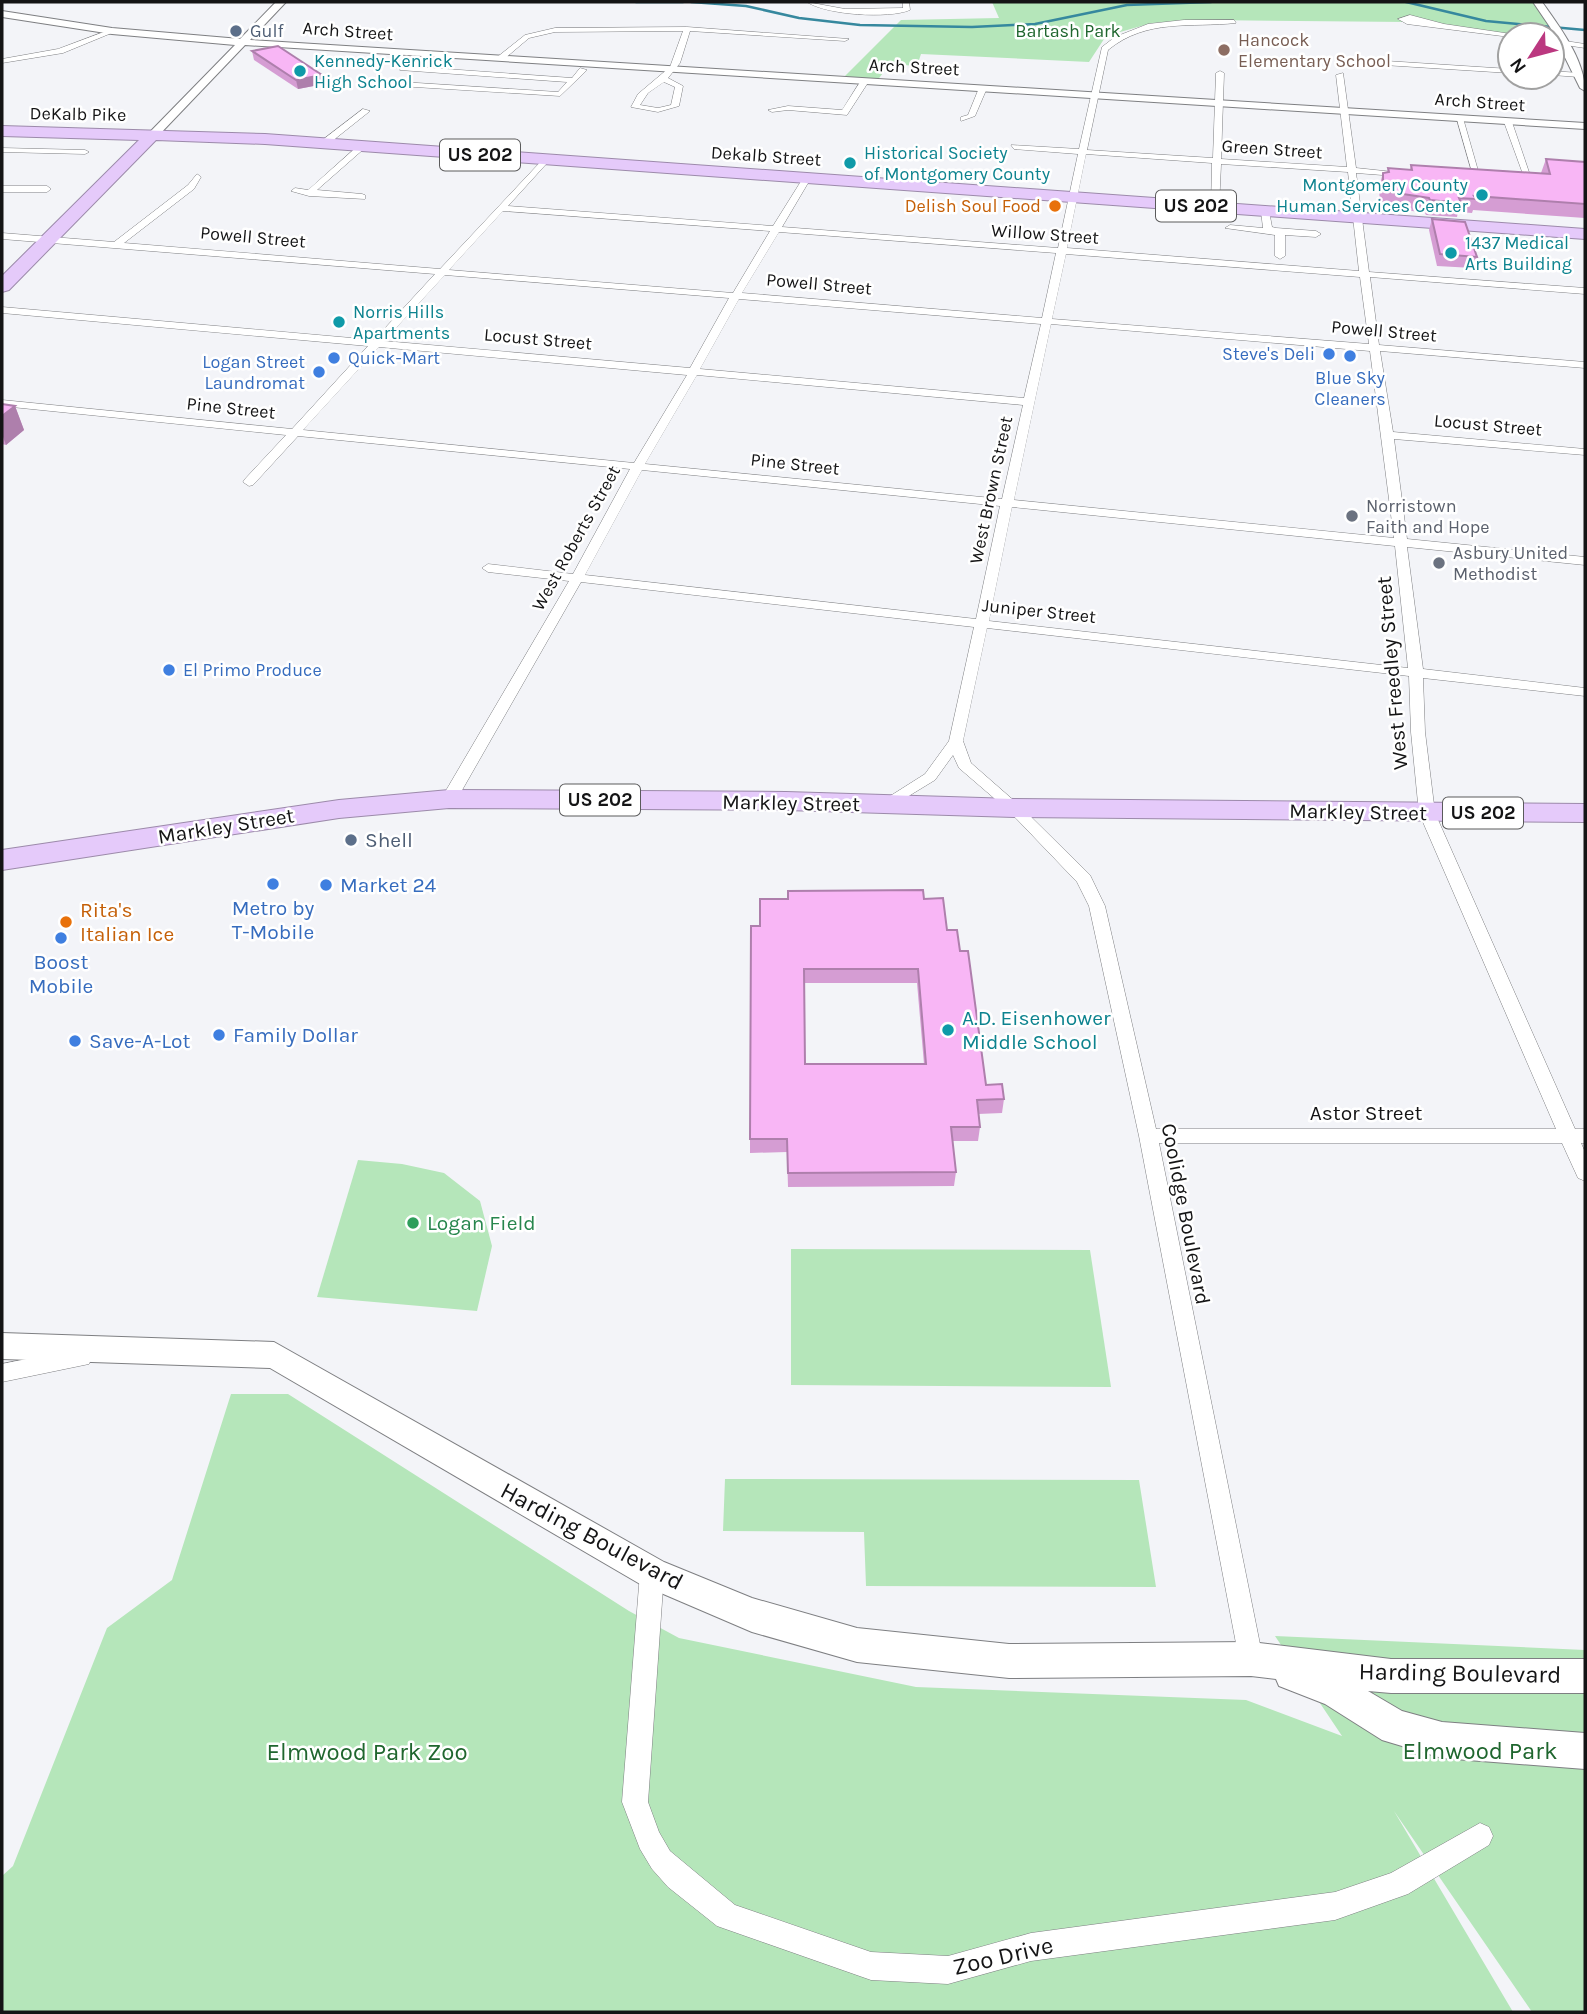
<svg xmlns="http://www.w3.org/2000/svg" width="1587" height="2014" viewBox="0 0 1587 2014" font-family="Karla,sans-serif">
<rect width="100%" height="100%" fill="#f3f4f8"/>
<!-- green -->
<g fill="#b5e6ba">
<polygon points="992,2 1537,2 1563,42 1552,41 1552,35 1514,35 1407,22 1206,20 1152,23 1106,36 1089,62 921,54 917,66 890,64 876,82 841,80 901,20 999,18"/>
<polygon points="358,1160 402,1164 444,1173 480,1201 492,1246 477,1311 317,1297"/>
<polygon points="791,1249 1090,1250 1111,1387 791,1385"/>
<polygon points="231,1394 288,1394 629,1611 679,1638 916,1687 1246,1700 1342,1736 1275,1636 1585,1650 1585,2012 1532,2012 1394,1811 1513,2012 2,2012 2,1876 13,1866 107,1628 172,1580"/>
<polygon points="725,1479 1139,1480 1156,1587 866,1586 864,1532 723,1531"/>
</g>
<g fill="none" stroke-linecap="round" stroke-linejoin="round">
<!-- stream -->
<g stroke="#36889e" stroke-width="2.5">
<polyline points="636,2 683,2"/>
<polyline points="691,2 746,6 799,18 860,25 972,27 1035,24 1127,5 1211,2"/>
<polyline points="1406,2 1486,21 1585,30"/>
</g>
<defs>
<g id="street">
<path d="M 807,2 L 845,9 L 903,8 L 903,2 L 909,2 L 910,10 C 889,19 826,15 807,2 Z"/>
<polygon points="1410,15 1444,24 1518,35 1510,37 1407,24 1398,19"/>
<path d="M 1234,20 L 1236,23 C 1191,28 1147,18 1108,50 L 1087,150 L 1213,158 L 1216,73 L 1220,71 L 1224,73 L 1221,159 L 1347,167 L 1336,75 L 1343,73 L 1356,168 L 1413,174 L 1409,177 L 1356,173 L 1369,272 L 1585,288 L 1585,294 L 1370,277 L 1379,345 L 1585,362 L 1585,368 L 1380,351 L 1393,432 L 1585,449 L 1585,455 L 1394,439 L 1407,539 L 1585,557 L 1585,565 L 1407,547 L 1423,669 L 1585,688 L 1585,696 L 1423,678 L 1425,732 L 1435,813 L 1575,1129 L 1585,1129 L 1585,1143 L 1581,1143 L 1585,1152 L 1585,1181 L 1578,1178 L 1562,1143 L 1159,1143 L 1263,1659 L 1260,1668 L 1251,1671 L 1242,1668 L 1239,1659 L 1139,1136 L 1089,906 L 1077,882 L 1009,811 L 959,768 L 953,755 L 935,780 L 889,808 L 884,810 L 876,805 L 925,774 L 949,741 L 974,627 L 581,582 L 457,799 L 449,804 L 441,799 L 569,581 L 488,572 L 482,568 L 488,564 L 573,574 L 630,469 L 298,436 L 253,485 L 249,486 L 243,482 L 245,479 L 286,435 L 2,406 L 2,400 L 292,429 L 368,346 L 2,313 L 2,307 L 374,340 L 435,274 L 2,239 L 2,233 L 114,242 L 188,185 L 197,174 L 201,177 L 194,189 L 124,243 L 440,269 L 545,157 L 548,162 L 508,206 L 773,226 L 803,178 L 807,175 L 811,178 L 782,227 L 1058,248 L 1078,154 L 1014,149 L 1011,145 L 1079,149 L 1102,47 L 1115,37 L 1148,24 L 1184,20 ZM 1086,154 L 1212,163 L 1211,208 L 1215,211 L 1219,208 L 1221,164 L 1348,172 L 1359,271 L 1067,248 ZM 503,211 L 770,231 L 733,293 L 449,270 ZM 779,232 L 1056,253 L 1042,318 L 742,293 ZM 1066,254 L 1360,277 L 1369,344 L 1052,319 ZM 445,275 L 729,298 L 690,368 L 384,341 ZM 739,299 L 1041,324 L 1024,398 L 700,369 ZM 1051,324 L 1370,351 L 1394,538 L 1014,500 ZM 379,347 L 687,375 L 634,463 L 303,430 ZM 697,375 L 1023,405 L 1002,499 L 645,464 ZM 642,470 L 1000,506 L 976,619 L 585,575 ZM 1012,507 L 1395,546 L 1408,668 L 989,621 ZM 987,628 L 1409,676 L 1411,732 L 1419,813 L 1556,1129 L 1156,1129 L 1105,906 L 1090,875 L 1019,805 L 971,763 L 963,741 Z"/>
<path d="M 687,27 L 849,39 L 845,41 L 690,31 L 680,63 L 668,78 L 683,86 L 679,106 L 658,112 L 631,107 L 638,94 L 670,67 L 683,31 L 555,32 L 529,38 L 503,60 L 496,58 L 525,35 L 555,28 ZM 664,82 L 675,87 L 671,105 L 658,108 L 640,105 L 648,93 Z"/>
<polygon points="112,29 114,32 63,53 2,63 2,59 58,49"/>
<polygon points="1552,39 1585,44 1585,48 1552,43"/>
<polygon points="1355,59 1510,69 1510,73 1352,63"/>
<polygon points="403,66 572,78 580,68 587,70 560,96 383,85 386,81 558,92 567,82 400,70"/>
<polygon points="1552,71 1579,73 1583,75 1579,77 1552,75"/>
<polygon points="862,79 869,81 847,115 788,110 772,112 768,110 788,106 842,110"/>
<polygon points="983,86 987,88 975,116 961,121 961,117 968,115 979,88"/>
<polygon points="363,109 370,111 326,146 320,146 320,142"/>
<polygon points="1456,116 1463,118 1481,181 1474,179"/>
<polygon points="1508,120 1512,122 1532,181 1514,184 1510,181 1524,177 1504,122"/>
<polygon points="359,145 366,147 317,190 362,194 365,195 365,199 309,196 291,191 295,188 308,190"/>
<polygon points="2,148 85,150 89,152 85,154 2,152"/>
<polygon points="2,186 47,186 51,189 47,192 2,192"/>
<polygon points="1265,208 1269,211 1272,227 1276,228 1316,231 1321,234 1316,237 1285,235 1285,256 1280,259 1275,256 1275,235 1225,228 1230,225 1263,228 1261,211"/>
<polygon points="81,1348 89,1350 92,1357 89,1364 2,1382 2,1364"/>
<polygon points="652,1562 660,1565 664,1573 648,1802 659,1832 670,1851 735,1905 871,1952 948,1956 1031,1933 1335,1892 1391,1873 1480,1823 1489,1827 1493,1836 1489,1845 1408,1894 1335,1920 1031,1961 948,1984 871,1980 717,1926 668,1887 652,1869 640,1849 622,1802 640,1573 644,1565"/>
</g>
<g id="secondary">
<polygon points="276,2 286,2 250,40 1585,123 1585,129 245,45 157,137 153,138 147,135 149,133 235,45 112,34 2,17 2,11 112,28 240,39"/>
<path d="M 1533,2 L 1542,2 C 1559,26 1585,60 1585,91 L 1580,88 L 1550,27 Z"/>
<polygon points="2,1333 274,1342 664,1562 752,1598 857,1628 1009,1644 1251,1642 1391,1659 1585,1659 1585,1693 1391,1693 1368,1691 1402,1711 1442,1722 1585,1733 1585,1769 1442,1758 1382,1740 1325,1704 1279,1686 1276,1679 1251,1676 1009,1678 857,1662 752,1632 640,1584 270,1368 2,1359"/>
</g>
<g id="highway">
<polygon points="2,126 265,134 1585,229 1585,239 265,144 156,140 9,290 2,292 2,276 139,140 2,136"/>
<polygon points="449,790 786,792 1014,799 1585,804 1585,822 1014,817 786,810 449,808 339,818 2,870 2,850 339,800"/>
</g>
</defs>
<!-- street casing -->
<use href="#street" stroke="#7e7f82" stroke-width="1"/>
<!-- secondary casing -->
<use href="#secondary" stroke="#7e7f82" stroke-width="2"/>
<!-- highway casing -->
<use href="#highway" stroke="#9c8aaa" stroke-width="2"/>
<!-- street -->
<use href="#street" fill="#fff" fill-rule="evenodd"/>
<!-- secondary -->
<use href="#secondary" fill="#fff" fill-rule="evenodd"/>
<!-- highway -->
<use href="#highway" fill="#e5cafa" fill-rule="evenodd"/>
</g>
<!-- wall -->
<g fill="#d59dd3" fill-rule="evenodd">
<polygon points="252,51 324,84 298,89 254,60"/>
<polygon points="1546,159 1585,162 1585,218 1473,210 1472,213 1458,212 1457,217 1426,215 1425,213 1380,206 1379,187 1383,173 1387,173 1388,168 1410,170 1411,165 1541,173"/>
<polygon points="1432,219 1477,257 1473,268 1437,266 1429,230"/>
<polygon points="2,404 15,406 24,430 6,445 2,444"/>
<path d="M 924,899 L 947,930 L 960,951 L 986,1085 L 1004,1099 L 1002,1113 L 978,1114 L 980,1127 L 978,1141 L 952,1141 L 956,1172 L 954,1186 L 788,1187 L 787,1152 L 750,1153 L 750,1139 L 760,926 ZM 804,983 L 917,983 L 924,1064 L 805,1064 Z"/>
</g>
<!-- shaded-wall -->
<g fill="#ae7fac">
<polygon points="322,75 324,84 298,89 296,80"/>
<polygon points="15,406 24,430 6,445 2,434 2,416"/>
</g>
<!-- building -->
<g fill="#f8b6f5" stroke="#ae7fac" stroke-width="2" fill-rule="evenodd">
<polygon points="278,46 322,75 296,80 252,51"/>
<polygon points="1546,159 1585,162 1585,204 1474,196 1476,199 1459,198 1461,203 1430,200 1429,198 1383,191 1383,173 1389,172 1388,168 1412,170 1411,165 1550,174"/>
<polygon points="1432,219 1465,222 1477,257 1440,254"/>
<polygon points="2,404 15,406 2,416"/>
<path d="M 923,890 L 924,899 L 943,898 L 947,930 L 957,930 L 960,951 L 968,951 L 986,1085 L 1002,1084 L 1004,1099 L 977,1100 L 980,1127 L 951,1127 L 956,1172 L 788,1173 L 787,1139 L 750,1139 L 751,926 L 760,926 L 760,899 L 788,899 L 788,891 ZM 804,969 L 918,969 L 926,1064 L 805,1064 Z"/>
</g>
<!-- markers -->
<g fill="#5c6f8a" stroke="#fff" stroke-width="2.5">
<circle cx="236" cy="31" r="7"/>
<circle cx="351" cy="840" r="7"/>
</g>
<circle fill="#8d6e63" stroke="#fff" stroke-width="2.5" cx="1224" cy="50" r="7"/>
<g fill="#0f9aa8" stroke="#fff" stroke-width="2.5">
<circle cx="300" cy="71" r="7"/>
<circle cx="850" cy="163" r="7"/>
<circle cx="1482" cy="195" r="7"/>
<circle cx="1451" cy="253" r="7"/>
<circle cx="339" cy="322" r="7"/>
<circle cx="948" cy="1030" r="7"/>
</g>
<g fill="#e8710a" stroke="#fff" stroke-width="2.5">
<circle cx="1055" cy="206" r="7"/>
<circle cx="66" cy="922" r="7"/>
</g>
<g fill="#3f7fe0" stroke="#fff" stroke-width="2.5">
<circle cx="1329" cy="354" r="7"/>
<circle cx="1350" cy="356" r="7"/>
<circle cx="334" cy="358" r="7"/>
<circle cx="319" cy="372" r="7"/>
<circle cx="169" cy="670" r="7"/>
<circle cx="273" cy="884" r="7"/>
<circle cx="326" cy="885" r="7"/>
<circle cx="61" cy="938" r="7"/>
<circle cx="219" cy="1035" r="7"/>
<circle cx="75" cy="1041" r="7"/>
</g>
<g fill="#6b7280" stroke="#fff" stroke-width="2.5">
<circle cx="1352" cy="516" r="7"/>
<circle cx="1439" cy="563" r="7"/>
</g>
<circle fill="#2e9e5b" stroke="#fff" stroke-width="2.5" cx="413" cy="1223" r="7"/>
<g text-anchor="middle" dominant-baseline="central" stroke-width="5" stroke-linejoin="round" paint-order="stroke">
<!-- far-service labels -->
<g font-size="18" fill="#4e5e75" stroke="#fff" text-anchor="start">
<text x="250" y="31">Gulf</text>
</g>
<!-- far-street labels -->
<g font-size="18" fill="#141415" stroke="#fff">
<text transform="translate(348 31) rotate(4)">Arch Street</text>
<text transform="translate(914 67) rotate(3)">Arch Street</text>
<text transform="translate(1480 102) rotate(4)">Arch Street</text>
<text transform="translate(78 114) rotate(1)">DeKalb Pike</text>
<text transform="translate(1272 149) rotate(4)">Green Street</text>
<text transform="translate(766 156) rotate(4)">Dekalb Street</text>
<text transform="translate(1045 234) rotate(4)">Willow Street</text>
<text transform="translate(253 237) rotate(5)">Powell Street</text>
<text transform="translate(819 284) rotate(5)">Powell Street</text>
<text transform="translate(1384 331) rotate(5)">Powell Street</text>
<text transform="translate(538 339) rotate(5)">Locust Street</text>
<text transform="translate(231 408) rotate(6)">Pine Street</text>
<text transform="translate(1488 425) rotate(5)">Locust Street</text>
<text transform="translate(795 464) rotate(6)">Pine Street</text>
<text transform="translate(991 490) rotate(-78)">West Brown Street</text>
<text transform="translate(576 538) rotate(-61)">West Roberts Street</text>
<text transform="translate(1039 611) rotate(6)">Juniper Street</text>
</g>
<!-- far-park labels -->
<g font-size="18" fill="#1f662e" stroke="#fff">
<text x="1068" y="31">Bartash Park</text>
</g>
<!-- far-education labels -->
<g font-size="18" fill="#785e54" stroke="#fff" text-anchor="start">
<text x="1238" y="40">Hancock<tspan x="1238" dy="21">Elementary School</tspan></text>
</g>
<!-- far-culture labels -->
<g font-size="18" fill="#0d838f" stroke="#fff" text-anchor="start">
<text x="314" y="61">Kennedy-Kenrick<tspan x="314" dy="21">High School</tspan></text>
<text x="864" y="153">Historical Society<tspan x="864" dy="21">of Montgomery County</tspan></text>
<text x="1468" y="185" text-anchor="end">Montgomery County<tspan x="1468" dy="21">Human Services Center</tspan></text>
<text x="1465" y="243">1437 Medical<tspan x="1465" dy="21">Arts Building</tspan></text>
<text x="353" y="312">Norris Hills<tspan x="353" dy="21">Apartments</tspan></text>
</g>
<!-- far-food labels -->
<g font-size="18" fill="#c56008" stroke="#fff" text-anchor="end">
<text x="1041" y="206">Delish Soul Food</text>
</g>
<!-- far-shop labels -->
<g font-size="18" fill="#366cbe" stroke="#fff" text-anchor="end">
<text x="1315" y="354">Steve's Deli</text>
<text x="348" y="358" text-anchor="start">Quick-Mart</text>
<text x="305" y="362">Logan Street<tspan x="305" dy="21">Laundromat</tspan></text>
<text x="1350" y="378" text-anchor="middle">Blue Sky<tspan x="1350" dy="21">Cleaners</tspan></text>
<text x="183" y="670" text-anchor="start">El Primo Produce</text>
</g>
<!-- far-worship labels -->
<g font-size="18" fill="#5b616d" stroke="#fff" text-anchor="start">
<text x="1366" y="506">Norristown<tspan x="1366" dy="21">Faith and Hope</tspan></text>
<text x="1453" y="553">Asbury United<tspan x="1453" dy="21">Methodist</tspan></text>
</g>
<!-- shield labels -->
<g fill="#fff" stroke="#5a5a5b" stroke-width="2">
<rect x="440" y="139.5" width="80" height="31" rx="5"/>
<rect x="1156" y="190.5" width="80" height="31" rx="5"/>
<rect x="560" y="784.5" width="80" height="31" rx="5"/>
<rect x="1443" y="797.5" width="80" height="31" rx="5"/>
</g>
<g font-size="19" font-weight="bold" fill="#141415">
<text x="480" y="155">US 202</text>
<text x="1196" y="206">US 202</text>
<text x="600" y="800">US 202</text>
<text x="1483" y="813">US 202</text>
</g>
<!-- street labels -->
<g font-size="21" fill="#141415" stroke="#fff">
<text transform="translate(1392 673) rotate(-95)">West Freedley Street</text>
<text transform="translate(791 803) rotate(1)">Markley Street</text>
<text transform="translate(1358 812) rotate(1)">Markley Street</text>
<text transform="translate(226 826) rotate(-9)">Markley Street</text>
<text x="1366" y="1113">Astor Street</text>
<text transform="translate(1186 1214) rotate(79)">Coolidge Boulevard</text>
</g>
<!-- service labels -->
<g font-size="21" fill="#4e5e75" stroke="#fff" text-anchor="start">
<text x="365" y="840">Shell</text>
</g>
<!-- shop labels -->
<g font-size="21" fill="#366cbe" stroke="#fff" text-anchor="start">
<text x="340" y="885">Market 24</text>
<text x="273" y="908" text-anchor="middle">Metro by<tspan x="273" dy="24">T-Mobile</tspan></text>
<text x="61" y="962" text-anchor="middle">Boost<tspan x="61" dy="24">Mobile</tspan></text>
<text x="233" y="1035">Family Dollar</text>
<text x="89" y="1041">Save-A-Lot</text>
</g>
<!-- food labels -->
<g font-size="21" fill="#c56008" stroke="#fff" text-anchor="start">
<text x="80" y="910">Rita's<tspan x="80" dy="24">Italian Ice</tspan></text>
</g>
<!-- culture labels -->
<g font-size="21" fill="#0d838f" stroke="#fff" text-anchor="start">
<text x="962" y="1018">A.D. Eisenhower<tspan x="962" dy="24">Middle School</tspan></text>
</g>
<!-- leisure labels -->
<g font-size="21" fill="#27864d" stroke="#fff" text-anchor="start">
<text x="427" y="1223">Logan Field</text>
</g>
<!-- near-street labels -->
<g font-size="24" fill="#141415" stroke="#fff">
<text transform="translate(592 1536) rotate(28)">Harding Boulevard</text>
<text transform="translate(1460 1673) rotate(1)">Harding Boulevard</text>
<text transform="translate(1003 1956) rotate(-13)">Zoo Drive</text>
</g>
<!-- near-park labels -->
<g font-size="24" fill="#1f662e" stroke="#fff">
<text x="1480" y="1751">Elmwood Park</text>
<text x="367" y="1752">Elmwood Park Zoo</text>
</g>
</g>
<!-- border -->
<rect width="1587" height="2014" fill="none" stroke="#141415" stroke-width="7"/>
<!-- north arrow -->
<g transform="translate(1531 56) rotate(234)"><circle r="33" fill="#ffffff" stroke="#a1a1a1" stroke-width="2"/>
<path d="M0-5L12 26L0 18L-12 26Z" fill="#bb3880"/>
<text y="-10" font-size="19" font-weight="bold" text-anchor="middle" fill="#141415">N</text>
</g>
</svg>
